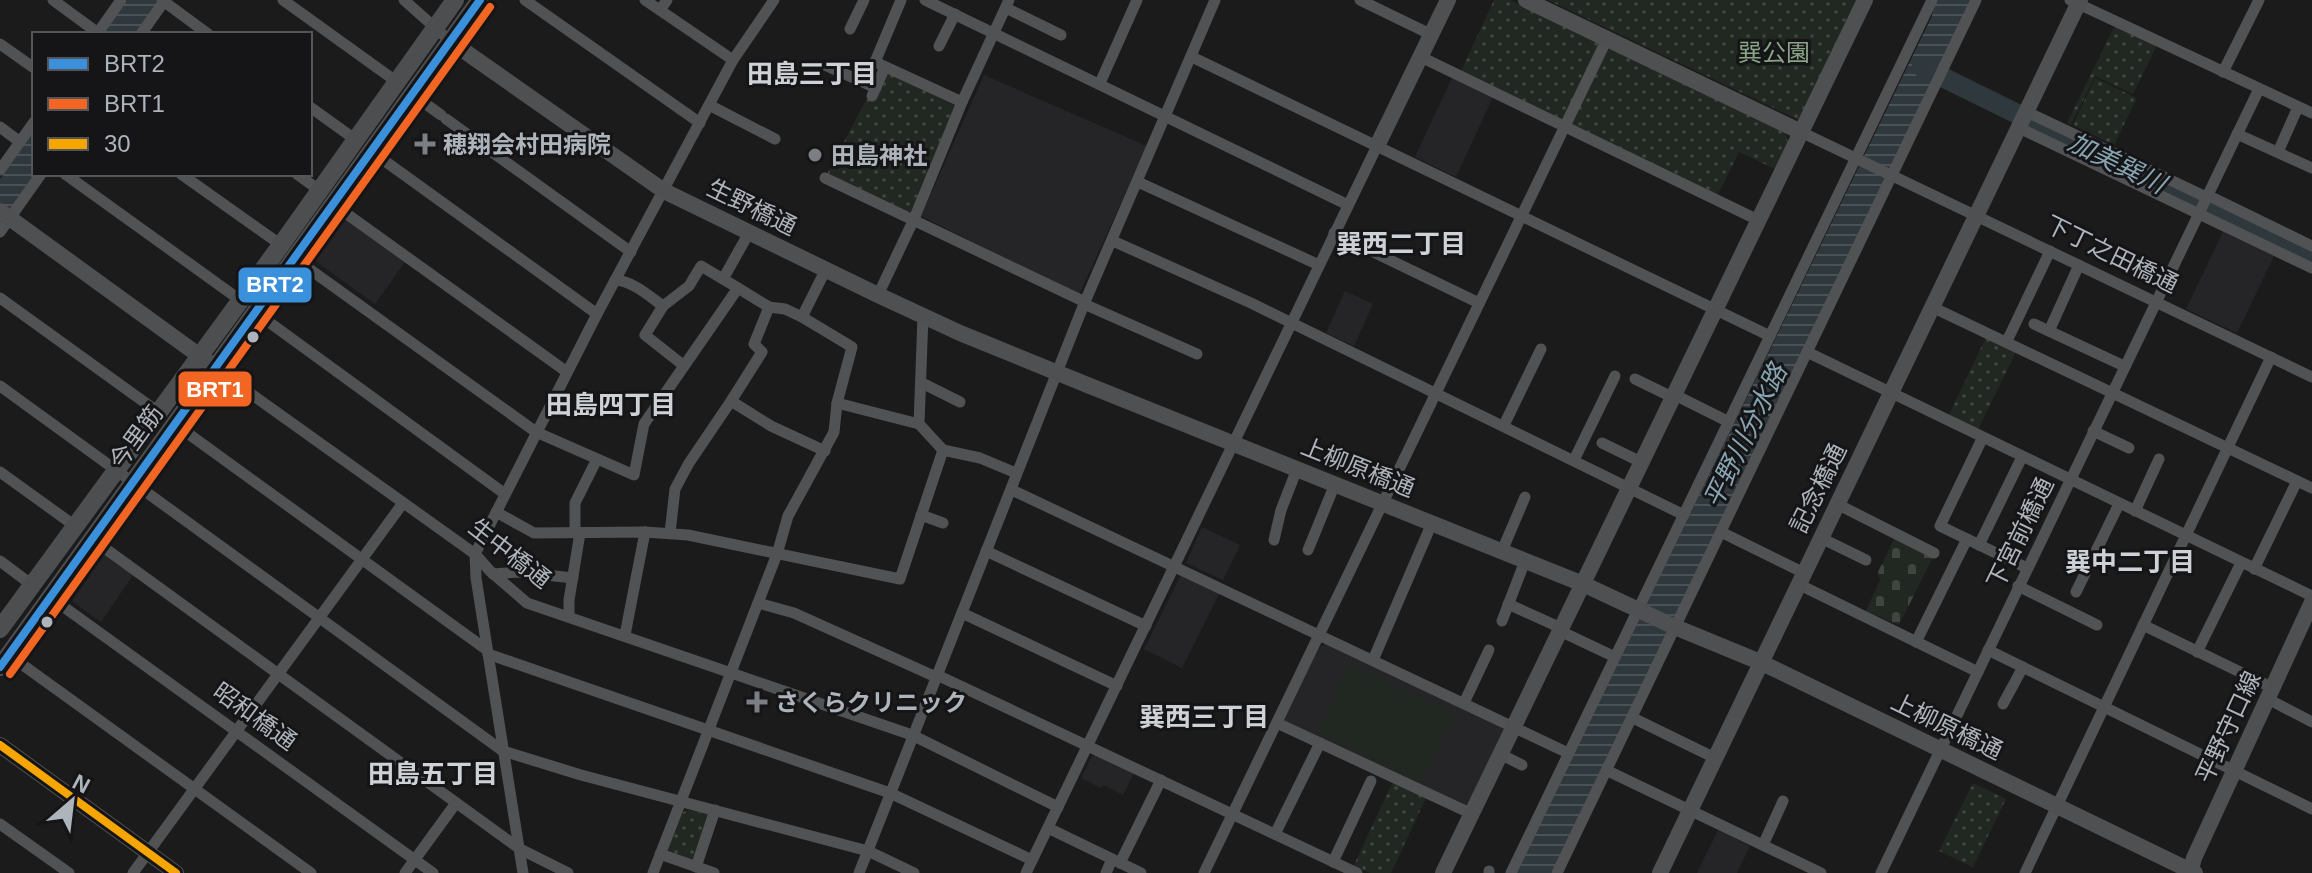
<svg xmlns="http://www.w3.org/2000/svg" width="2312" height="873" viewBox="0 0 2312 873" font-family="Arial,'Noto Sans JP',sans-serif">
<defs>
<pattern id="cemetery-stones" width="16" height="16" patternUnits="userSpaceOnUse" patternTransform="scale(2)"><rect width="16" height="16" fill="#212821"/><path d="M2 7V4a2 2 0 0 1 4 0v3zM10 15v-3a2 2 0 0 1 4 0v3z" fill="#3f453f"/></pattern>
<pattern id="park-dots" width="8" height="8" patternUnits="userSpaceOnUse" patternTransform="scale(2)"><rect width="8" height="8" fill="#212821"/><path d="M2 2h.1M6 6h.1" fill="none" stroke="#3f453f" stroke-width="1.8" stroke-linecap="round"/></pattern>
<pattern id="water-rules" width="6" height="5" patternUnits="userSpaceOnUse" patternTransform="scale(2)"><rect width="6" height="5" fill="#2f383d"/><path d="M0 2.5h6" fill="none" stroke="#4b5257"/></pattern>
</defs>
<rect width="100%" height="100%" fill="#1b1b1b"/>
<!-- built -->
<g fill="#252527">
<polygon points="984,75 1147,146 1079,295 921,216"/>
<polygon points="1452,78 1493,97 1456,177 1415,157"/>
<polygon points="345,218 405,262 375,304 314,260"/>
<polygon points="2223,232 2274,256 2237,333 2186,309"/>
<polygon points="1345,291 1373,304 1354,346 1326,333"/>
<polygon points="1202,527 1240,545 1223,580 1186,563"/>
<polygon points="106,555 133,575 101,622 72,601 103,556"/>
<polygon points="1182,573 1220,592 1182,668 1144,649"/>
<polygon points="1326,644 1502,727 1504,732 1468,807 1282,722 1320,647"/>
<polygon points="1097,755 1134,773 1123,795 1103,785 1101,788 1081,778 1092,756"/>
<polygon points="1718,830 1750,846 1737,873 1697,873"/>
</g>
<!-- grass -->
<polygon fill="#212821" points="1350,663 1455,714 1422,783 1317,732"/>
<!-- cemetery -->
<polygon fill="url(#cemetery-stones)" points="1895,537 1934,555 1899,625 1866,611 1880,580 1878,572"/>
<!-- park -->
<g fill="url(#park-dots)">
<polygon points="1494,0 1510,0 1599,43 1563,120 1461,71"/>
<polygon points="1548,0 1857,0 1799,120"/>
<polygon points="2115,25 2157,45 2133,94 2095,76 2071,125 2067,123"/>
<polygon points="1611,49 1785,132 1788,142 1775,169 1739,152 1716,198 1569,127 1607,51"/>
<polygon points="887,72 956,106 911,213 827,174 864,104"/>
<polygon points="2095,78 2137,98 2114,145 2073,125"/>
<polygon points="1987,335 2017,350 1977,431 1948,417"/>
<polygon points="1393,781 1427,796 1391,873 1370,873 1354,865"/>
<polygon points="1973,783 2006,799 1973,867 1939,851"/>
<polygon points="689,810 710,815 692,861 670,854 667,847 680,813"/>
</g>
<!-- water -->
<g fill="url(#water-rules)">
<polygon points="127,0 160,0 135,34 103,34"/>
<polygon points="1935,0 1974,0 1551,873 1516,873 1932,16"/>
<polygon points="34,131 36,174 0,224 0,179"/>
</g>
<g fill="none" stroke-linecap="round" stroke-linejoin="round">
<!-- river -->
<polyline stroke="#2f383d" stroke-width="20" points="1922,67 2312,259"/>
<!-- street -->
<g stroke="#505254" stroke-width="11">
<polyline points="53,0 98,33"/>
<polyline points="162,0 208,34"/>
<polyline points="283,0 397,82"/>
<polyline points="404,0 450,41"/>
<polyline points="525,0 700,123"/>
<polyline points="645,0 733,60"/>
<polyline points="901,0 875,62 962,102"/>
<polyline points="925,0 1348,205"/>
<polyline points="1360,0 1432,35"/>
<polyline points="2070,0 2312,113"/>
<polyline points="1006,8 1061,35"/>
<polyline points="660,10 667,0"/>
<polyline points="850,29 864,0"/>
<polyline points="97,34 121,0"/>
<polyline points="141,34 165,0"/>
<polyline points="0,44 34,68"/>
<polyline points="939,46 955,14"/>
<polyline points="1192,57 1770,336"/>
<polyline points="1421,57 1758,220"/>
<polyline points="827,66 876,88"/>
<polyline points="2223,72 2259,0"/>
<polyline points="1100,83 1137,0"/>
<polyline points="412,94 441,115"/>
<polyline points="872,96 885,67"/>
<polyline points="709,105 775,139"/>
<polyline points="310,107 356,140"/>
<polyline points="2027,112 2206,197"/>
<polyline points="446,119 631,252"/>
<polyline points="0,127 20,142"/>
<polyline points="2019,128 2312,268"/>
<polyline points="1801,132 2312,377"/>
<polyline points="2237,134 2312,168"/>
<polyline points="371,151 597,314"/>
<polyline points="2278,152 2298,107"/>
<polyline points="0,170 34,122"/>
<polyline points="65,174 240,300"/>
<polyline points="181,174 281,245"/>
<polyline points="297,174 319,190"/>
<polyline points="825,178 1085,302"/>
<polyline points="1138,182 1319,265"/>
<polyline points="2207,195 2312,246"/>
<polyline points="333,204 567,372"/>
<polyline points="0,232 41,174"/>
<polyline points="1334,233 1479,303"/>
<polyline points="1113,241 1251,303 1684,515"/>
<polyline points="294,258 536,432 634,475 644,424 738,288 723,279 750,231"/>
<path d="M 615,280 C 633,281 649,296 663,306"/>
<polyline points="878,295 914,219 962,102 1009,0"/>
<polyline points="0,298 158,412"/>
<polyline points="1084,304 1197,354"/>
<polyline points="1932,307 2312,488"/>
<polyline points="255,312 505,494"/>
<polyline points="802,317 826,269"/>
<polyline points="2034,324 2124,366"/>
<polyline points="2049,331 2079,265"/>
<polyline points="2007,341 2050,251"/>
<polyline points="1807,352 2312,596"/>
<polyline points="683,365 645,335 663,306 689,286 701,266 723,279"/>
<polyline points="215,368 475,554 490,571 527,603 912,735 1058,807"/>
<polyline points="1635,379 1672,397"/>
<polyline points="922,383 960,402"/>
<polyline points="0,386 503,751 581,775 868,851 914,873"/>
<polyline points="1673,394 1729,422"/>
<polyline points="731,401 762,352 754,344 769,307"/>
<polyline points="837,403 919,424"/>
<polyline points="175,424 487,650"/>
<polyline points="1504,425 1541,349"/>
<polyline points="2093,431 2129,448"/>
<polyline points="1982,439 1940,526 2027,568"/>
<polyline points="1602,443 1641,462"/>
<polyline points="943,450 980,458 1016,473"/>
<polyline points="1574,460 1615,376"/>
<polyline points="0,472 75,526"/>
<polyline points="1012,490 1568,753"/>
<polyline points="1837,504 1934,553"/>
<polyline points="2135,511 2159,459"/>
<polyline points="496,512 534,533 645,532 688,535 900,579 943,450 919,424 923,316"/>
<polyline points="921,515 943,523"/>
<polyline points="1721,532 1804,573"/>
<polyline points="575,533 575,503 597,459"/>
<polyline points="670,533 675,489 689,463 731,401 771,426 825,451"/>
<polyline points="1821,538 1866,560"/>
<polyline points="92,539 520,849 568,873"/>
<polyline points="1274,540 1281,510 1297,469"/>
<polyline points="1979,545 2022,457"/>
<polyline points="1308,550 1335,484"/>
<polyline points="986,551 1146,626"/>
<polyline points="1502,551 1525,497"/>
<polyline points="0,561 32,585"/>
<polyline points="2254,569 2297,481"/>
<polyline points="493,574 519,572 573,578"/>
<polyline points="1798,584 1978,672"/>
<polyline points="2018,586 2097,625"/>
<polyline points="2076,592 2119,504"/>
<polyline points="50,597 433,873"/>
<polyline points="758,603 794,613 936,677"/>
<polyline points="1508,604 1561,628"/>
<polyline points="962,613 1117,686"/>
<polyline points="569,617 569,600 580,533"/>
<polyline points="1502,621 1525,561"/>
<polyline points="2143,625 2273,688"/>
<polyline points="1560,631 1615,657"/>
<polyline points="625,635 645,532"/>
<polyline points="1916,642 1967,539"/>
<polyline points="1988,650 2312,809"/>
<polyline points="2197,652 2241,563"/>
<polyline points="488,654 890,793 1032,860"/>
<polyline points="9,655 311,873"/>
<polyline points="1373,660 1432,523"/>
<polyline points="937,675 1357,873"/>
<polyline points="2268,699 2312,722"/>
<polyline points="1464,703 1489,650"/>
<polyline points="2003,704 2023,667"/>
<polyline points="1633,718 1715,758"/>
<polyline points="1277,723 1472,814"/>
<polyline points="1500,754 1522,765"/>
<polyline points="1608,771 1821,873"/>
<polyline points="0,824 69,873"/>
<polyline points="1048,828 1141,873"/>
<polyline points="1275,834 1320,743"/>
<polyline points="1763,845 1783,801"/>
<polyline points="660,854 714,873"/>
<polyline points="1333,862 1371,781"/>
<polyline points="1120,863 1161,780"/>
<polyline points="696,867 715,810"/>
<polyline points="133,873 403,503"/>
<polyline points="405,873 456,803"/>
<polyline points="523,873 476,578 475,554 597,314 733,60 774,0"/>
<polyline points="653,873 777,554 788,516 834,432 837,403 852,347 802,317 785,309 769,307 738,288"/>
<polyline points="859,873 1084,304 1215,0"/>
<polyline points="1026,873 1377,146"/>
<polyline points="1106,873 1112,859"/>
<polyline points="1204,873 1607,39"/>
<polyline points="1489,873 1489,871"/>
<polyline points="1511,873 1932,0"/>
<polyline points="1557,873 1976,0"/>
<polyline points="1881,873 2259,89"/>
<polyline points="2025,873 2271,357"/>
</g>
<!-- secondary -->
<g stroke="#4e5052" stroke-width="16">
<polyline points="1526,0 1801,132"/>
<polyline points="450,41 664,191 878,295 960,333 1085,384 1583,584 1675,627 1760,662 2195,873"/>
<polyline points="1377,146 1448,0"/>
<polyline points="0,211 208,362"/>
<polyline points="0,745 176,873"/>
<polyline points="1443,873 1865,0"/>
<polyline points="1660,873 2080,0"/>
<polyline points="2190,873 2194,858 2312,602"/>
</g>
<!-- primary -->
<g stroke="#4d4e50" stroke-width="18">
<polyline points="0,629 281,245 455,0"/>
<polyline points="0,667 480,0"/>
</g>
<defs>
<polyline id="bus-1" points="0,667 480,0"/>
<polyline id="bus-2" points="10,674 490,7"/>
<polyline id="bus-3" points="0,745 176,873"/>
</defs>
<!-- bus-1 casing -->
<use href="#bus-1" stroke="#151517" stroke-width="14"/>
<!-- bus-2 casing -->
<use href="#bus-2" stroke="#151517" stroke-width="14"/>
<!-- bus-3 casing -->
<use href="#bus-3" stroke="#151517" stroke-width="14"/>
<!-- bus-1 -->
<use href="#bus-1" stroke="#3a90db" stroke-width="8"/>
<!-- bus-2 -->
<use href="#bus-2" stroke="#f26522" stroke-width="8"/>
<!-- bus-3 -->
<use href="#bus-3" stroke="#f7a600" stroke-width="8"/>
</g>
<!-- markers -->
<g fill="#7b7e83" stroke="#151517" stroke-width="3">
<path d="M421 132h8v8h8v8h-8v8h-8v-8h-8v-8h8z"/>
<circle cx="815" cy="155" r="8"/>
<path d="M753 690h8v8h8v8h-8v8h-8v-8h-8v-8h8z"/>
</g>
<g fill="#aeb4bb" stroke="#151517" stroke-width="3">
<circle cx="253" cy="337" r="7"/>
<circle cx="47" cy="622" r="7"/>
</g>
<g text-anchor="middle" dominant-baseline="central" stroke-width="6" stroke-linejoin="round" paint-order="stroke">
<!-- park labels -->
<g font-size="24" fill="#89a487" stroke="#151517">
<text x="1774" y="52">巽公園</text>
</g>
<!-- poi labels -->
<g font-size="24" font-weight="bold" fill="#aeb4bb" stroke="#151517" text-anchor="start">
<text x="443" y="144">穂翔会村田病院</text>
<text x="831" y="155">田島神社</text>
<text x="775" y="702">さくらクリニック</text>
</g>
<!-- street labels -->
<g font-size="24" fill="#aeb4bb" stroke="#151517">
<text transform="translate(752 207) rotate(26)">生野橋通</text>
<text transform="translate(2112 254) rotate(26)">下丁之田橋通</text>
<text transform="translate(136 437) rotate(-54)">今里筋</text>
<text transform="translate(1358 467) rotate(22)">上柳原橋通</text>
<text transform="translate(1818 488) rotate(-64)">記念橋通</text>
<text transform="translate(2020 533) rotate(-64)">下宮前橋通</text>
<text transform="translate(510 553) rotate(38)">生中橋通</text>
<text transform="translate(255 716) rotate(36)">昭和橋通</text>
<text transform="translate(1947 726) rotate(26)">上柳原橋通</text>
<text transform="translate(2228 727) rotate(-65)">平野守口線</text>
</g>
<!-- neighbourhood labels -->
<g font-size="26" font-weight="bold" fill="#ced2d7" stroke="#151517">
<text x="812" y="74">田島三丁目</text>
<text x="1401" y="244">巽西二丁目</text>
<text x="611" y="405">田島四丁目</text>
<text x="2130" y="562">巽中二丁目</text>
<text x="1204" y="717">巽西三丁目</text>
<text x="433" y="774">田島五丁目</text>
</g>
<!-- water labels -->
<g font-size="26" font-style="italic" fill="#88a5b2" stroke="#151517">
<text transform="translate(2117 163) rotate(26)">加美巽川</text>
<text transform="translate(1745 436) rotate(-64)">平野川分水路</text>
</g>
</g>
<g stroke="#151517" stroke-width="3">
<rect x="237" y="266" width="76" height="38" rx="8" fill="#3a90db"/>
<rect x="177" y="370" width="76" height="38" rx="8" fill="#f26522"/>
</g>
<g font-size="22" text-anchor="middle" font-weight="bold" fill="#fff">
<text x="275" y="292">BRT2</text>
<text x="215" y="397">BRT1</text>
</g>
<!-- legend -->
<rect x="32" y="32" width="280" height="144" fill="#151517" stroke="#525559" stroke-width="2"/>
<rect x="48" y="58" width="40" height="12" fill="#3a90db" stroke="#525559" stroke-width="2"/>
<text x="104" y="72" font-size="24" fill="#aeb4bb">BRT2</text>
<rect x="48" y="98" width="40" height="12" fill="#f26522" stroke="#525559" stroke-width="2"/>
<text x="104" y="112" font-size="24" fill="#aeb4bb">BRT1</text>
<rect x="48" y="138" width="40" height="12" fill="#f7a600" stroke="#525559" stroke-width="2"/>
<text x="104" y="152" font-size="24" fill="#aeb4bb">30</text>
<!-- north arrow -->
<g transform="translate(72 801) rotate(28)" stroke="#151517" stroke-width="6" paint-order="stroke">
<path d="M0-6L14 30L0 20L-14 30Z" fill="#aeb4bb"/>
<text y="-12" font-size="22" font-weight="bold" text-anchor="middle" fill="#aeb4bb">N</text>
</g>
</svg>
